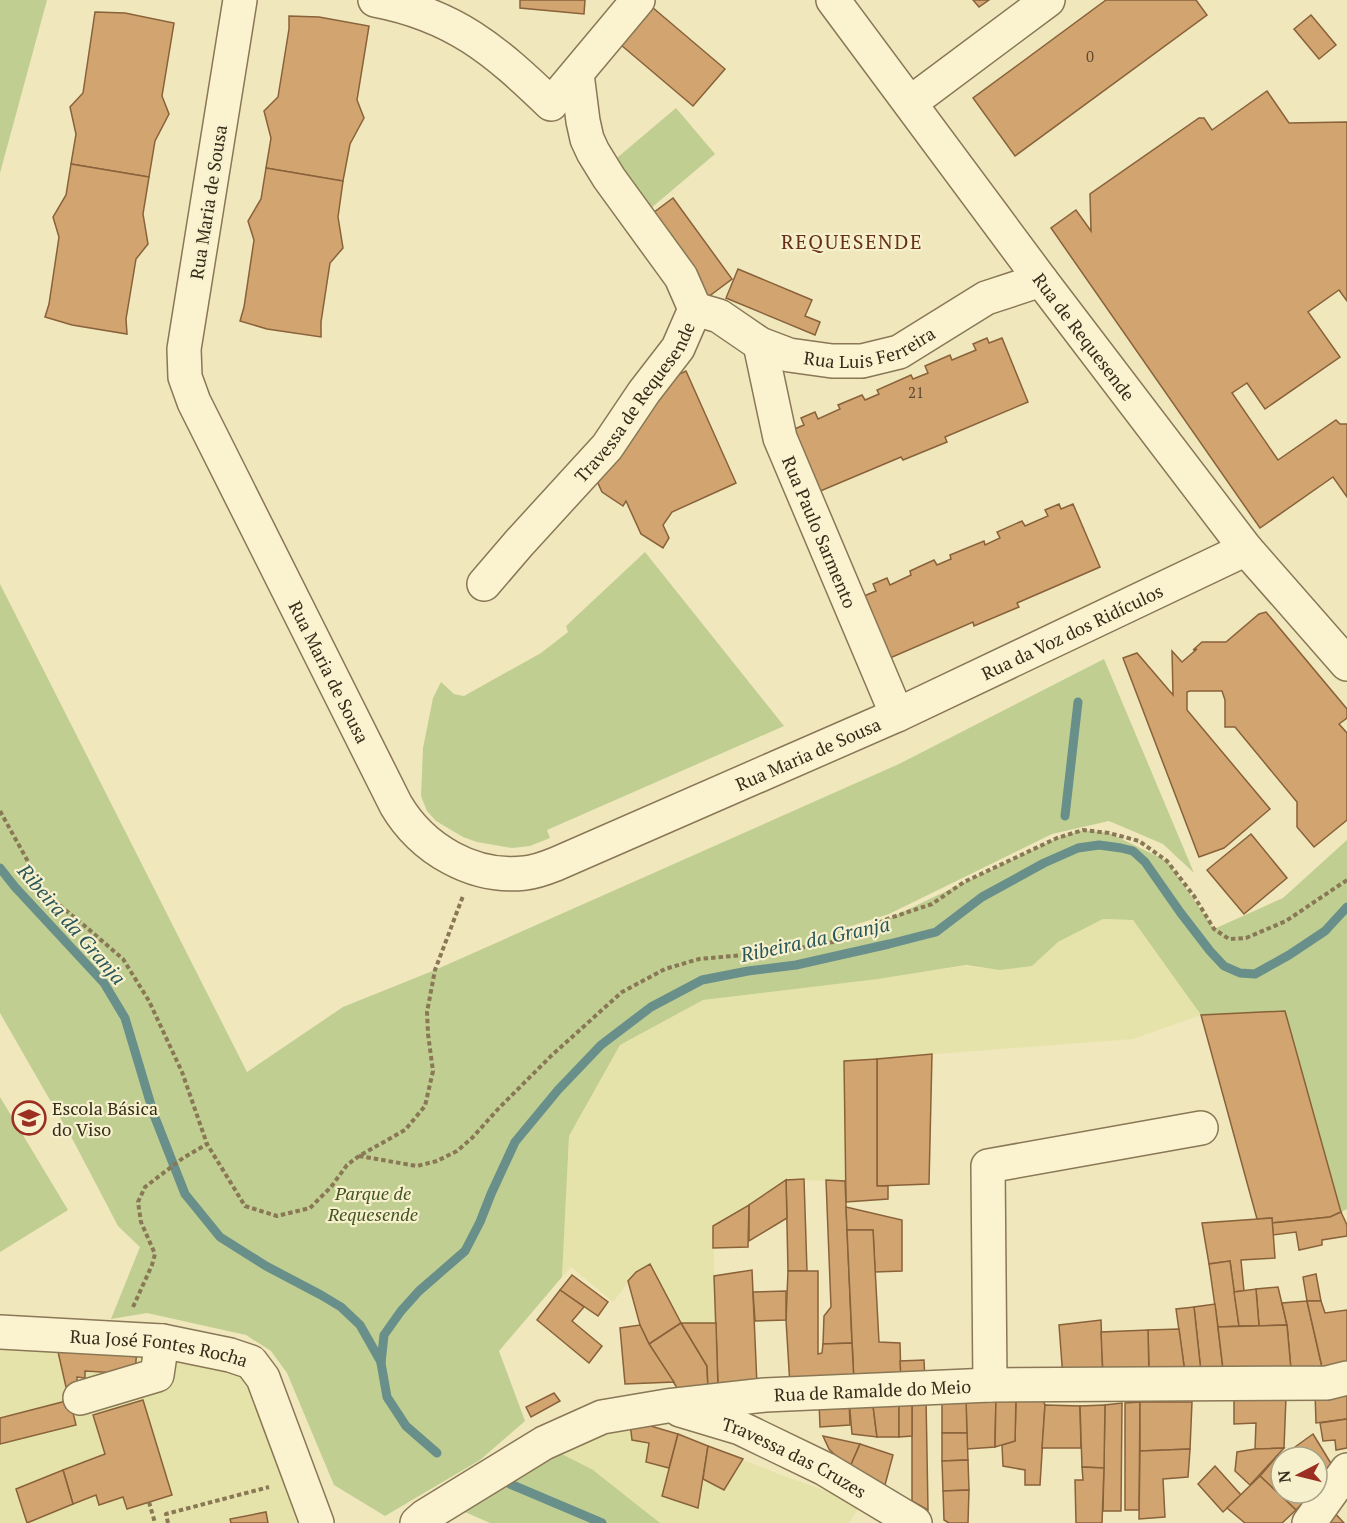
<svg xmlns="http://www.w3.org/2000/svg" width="1347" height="1523" viewBox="0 0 1347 1523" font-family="'PT Serif',serif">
<rect width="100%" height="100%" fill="#f0e7bd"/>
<!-- farmland -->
<g fill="#e6e3aa">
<polygon points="1103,919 1133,920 1201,1015 1133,1039 844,1061 845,1181 786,1180 749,1205 713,1226 716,1323 681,1323 650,1264 636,1272 613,1302 571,1267 562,1277 569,1136 620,1045 703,1000 878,979 963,966 995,969 1032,966 1058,942"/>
<polygon points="0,1340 137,1347 238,1372 245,1376 303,1523 0,1523"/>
<polygon points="637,1422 682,1436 781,1475 862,1503 849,1523 660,1523 593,1470 560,1453 578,1439"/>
</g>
<!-- green -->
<g fill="#c0ce91">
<polygon points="0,0 47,0 0,173"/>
<polygon points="676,108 715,154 644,214 605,168"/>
<polygon points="645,552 784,726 547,830 550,838 530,846 512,848 477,842 463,837 436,821 427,811 421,796 423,748 433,698 441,682 454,694 464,696 541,653 568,632 566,626"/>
<polygon points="0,584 247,1072 343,1007 435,970 899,764 1104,659 1194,873 1163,844 1109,821 1052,834 889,914 842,929 890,918 1057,838 1083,830 1109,833 1167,861 1214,929 1283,898 1347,840 1347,1209 1341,1212 1285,1011 1201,1015 1133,920 1103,919 1058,942 1032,966 1000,970 966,965 878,979 703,1000 620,1045 569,1136 562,1277 499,1351 525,1421 480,1460 385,1516 334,1485 287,1373 271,1351 246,1335 147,1313 111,1319 140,1247 118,1226 74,1142 0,1013"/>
<polygon points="0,1097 68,1210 0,1252"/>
<polygon points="560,1453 593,1470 660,1523 490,1523 465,1512"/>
</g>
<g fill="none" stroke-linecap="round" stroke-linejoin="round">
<!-- stream -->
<g stroke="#688f8a" stroke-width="9">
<polyline points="1065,816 1078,702"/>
<polyline points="0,868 15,887 104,983 125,1018 154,1115 185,1194 220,1237 266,1266 321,1295 341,1307 360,1325 381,1362"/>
<polyline points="437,1453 406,1426 387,1397 381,1363 384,1335 401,1311 419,1291 465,1251 480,1222 491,1194 515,1142 558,1090 601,1045 651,1007 702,980 748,971 796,965 889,944 936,932 982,897 1044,863 1078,848 1099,845 1121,848 1133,851 1145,862 1180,912 1210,951 1224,966 1240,973 1255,974 1289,955 1325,931 1347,907"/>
<polyline points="510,1484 602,1523"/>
</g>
</g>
<!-- building -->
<g fill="#d1a470" stroke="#89623a" stroke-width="1.5">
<polygon points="520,0 585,0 584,14 520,8"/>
<polygon points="973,0 989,0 979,7"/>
<polygon points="1106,0 1196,0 1207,15 1015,156 973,98"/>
<polygon points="652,7 725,69 693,106 621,45"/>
<polygon points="95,12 125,13 174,23 162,96 169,114 155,141 149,177 71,164 76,134 70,107 83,93"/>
<polygon points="1311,15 1336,45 1319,59 1294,29"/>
<polygon points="289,16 319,17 369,26 357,100 364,118 350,144 343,181 266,168 271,138 264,111 278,97 289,29"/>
<polygon points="1267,91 1289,123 1347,122 1347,301 1339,290 1308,312 1340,357 1265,409 1247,383 1232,393 1278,460 1336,420 1340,424 1347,424 1347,497 1333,477 1260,528 1051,228 1076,210 1091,231 1090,194 1199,118 1204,118 1212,130"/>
<polygon points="71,164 149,177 143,214 148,244 136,259 126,319 127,334 72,325 45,317 49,304 59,237 53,217 66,195"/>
<polygon points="266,168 343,181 338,217 343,248 330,263 321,322 321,337 267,329 240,321 244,307 254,240 248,221 261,199"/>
<polygon points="673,198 732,279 704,300 645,219"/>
<polygon points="738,269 812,300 805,316 820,322 815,335 726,298"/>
<polygon points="987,338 989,343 1002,338 1028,402 945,437 947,442 903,460 901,457 818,492 792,430 804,425 801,418 815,412 818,419 840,409 838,405 862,395 865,400 879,394 877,390 911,375 913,379 928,373 925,366 950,355 952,360 976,350 973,344"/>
<polygon points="686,371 736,483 672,512 663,525 669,538 663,548 641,534 626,501 623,506 602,492 597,481 662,382"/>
<polygon points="1059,504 1061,509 1073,504 1100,567 1017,603 1019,607 974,626 973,622 890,658 864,596 876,591 873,584 887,578 890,585 911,575 910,571 934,560 937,565 951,559 950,555 984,541 985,545 1000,538 997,532 1022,521 1025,526 1048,516 1045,510"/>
<polygon points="1266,612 1347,709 1347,718 1339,724 1347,733 1347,820 1314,847 1297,827 1297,802 1235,727 1225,727 1225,700 1222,691 1190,691 1187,692 1187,710 1270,809 1224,848 1199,857 1123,658 1137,653 1173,695 1172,651 1182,662 1197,649 1193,650 1202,642 1226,642 1259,614"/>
<polygon points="1251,834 1287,878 1244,914 1207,870"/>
<polygon points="1285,1011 1341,1212 1330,1217 1272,1223 1272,1218 1257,1219 1201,1015"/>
<polygon points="932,1054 929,1184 877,1186 877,1059"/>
<polygon points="877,1059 877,1186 888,1186 888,1199 846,1202 844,1061"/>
<polygon points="804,1179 807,1271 788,1271 786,1180"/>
<polygon points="786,1180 787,1218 749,1241 749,1205"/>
<polygon points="826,1180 845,1181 852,1343 823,1344 824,1316 831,1307"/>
<polygon points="749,1205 748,1247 713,1248 713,1226"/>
<polygon points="846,1207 902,1220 902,1271 875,1272 873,1230 847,1230"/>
<polygon points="1341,1212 1347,1225 1347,1236 1322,1240 1322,1245 1299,1250 1296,1232 1273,1235 1272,1223 1330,1217"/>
<polygon points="1272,1218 1275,1258 1241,1260 1244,1291 1234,1292 1230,1261 1209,1264 1202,1223"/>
<polygon points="847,1230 873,1230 879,1342 900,1343 901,1380 854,1383"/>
<polygon points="1230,1261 1239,1326 1218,1327 1209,1264"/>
<polygon points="650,1264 681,1323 649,1344 640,1325 628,1281 636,1272"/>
<polygon points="752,1270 757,1385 718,1388 714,1276"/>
<polygon points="788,1271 818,1271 818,1354 822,1353 823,1344 852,1343 854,1383 790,1386 786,1320"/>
<polygon points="1316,1274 1321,1301 1307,1301 1303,1277"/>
<polygon points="572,1275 608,1302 598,1316 560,1290"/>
<polygon points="1278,1287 1287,1325 1259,1326 1256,1289"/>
<polygon points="1256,1289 1259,1326 1239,1326 1234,1292"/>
<polygon points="560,1290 584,1307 572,1321 602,1346 589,1363 537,1320"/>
<polygon points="786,1291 786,1320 755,1321 753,1292"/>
<polygon points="1307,1301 1322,1367 1291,1370 1287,1325 1282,1303"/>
<polygon points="1307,1301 1321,1301 1325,1313 1347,1310 1347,1365 1322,1367"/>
<polygon points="1215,1304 1223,1369 1201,1372 1194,1307"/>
<polygon points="1194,1307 1201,1372 1185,1373 1176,1309"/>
<polygon points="1101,1320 1103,1376 1063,1378 1059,1325"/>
<polygon points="681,1323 707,1366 708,1388 679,1391 649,1344"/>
<polygon points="681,1323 716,1323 718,1388 708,1388 707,1366"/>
<polygon points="640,1325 649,1344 674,1382 625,1384 620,1328"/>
<polygon points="1287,1325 1291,1370 1223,1369 1218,1327"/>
<polygon points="1179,1329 1185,1373 1149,1374 1148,1330"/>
<polygon points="1148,1330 1149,1374 1103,1376 1101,1332"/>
<polygon points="56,1343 137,1347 135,1374 85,1371 85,1378 77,1377 77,1387 66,1387"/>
<polygon points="924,1360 925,1380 901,1380 900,1361"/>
<polygon points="1315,1392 1347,1392 1347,1419 1316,1423"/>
<polygon points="554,1393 560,1401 531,1417 526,1407"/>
<polygon points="1040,1393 1045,1405 1040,1485 1025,1485 1025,1470 1003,1466 1002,1445 1015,1441 1016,1397"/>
<polygon points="996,1396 995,1447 967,1449 966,1397"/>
<polygon points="996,1396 1016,1397 1015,1441 995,1447"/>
<polygon points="926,1397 928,1510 912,1501 912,1398"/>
<polygon points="942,1397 966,1397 967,1433 942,1433"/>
<polygon points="1286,1397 1284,1448 1255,1449 1256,1423 1234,1424 1234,1400"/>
<polygon points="872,1398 877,1437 852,1434 849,1400"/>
<polygon points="872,1398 899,1398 899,1437 877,1437"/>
<polygon points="899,1398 912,1398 912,1436 899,1437"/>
<polygon points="70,1400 76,1425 0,1444 0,1418"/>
<polygon points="143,1400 172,1495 127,1509 123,1497 99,1505 96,1495 73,1504 63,1470 105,1454 93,1415"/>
<polygon points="849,1400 850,1425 820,1427 819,1401"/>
<polygon points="1140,1402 1139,1510 1125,1510 1125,1403"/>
<polygon points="1140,1402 1192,1402 1190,1449 1140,1451"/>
<polygon points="1122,1403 1121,1511 1103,1511 1105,1405"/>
<polygon points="1045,1405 1080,1406 1081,1448 1042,1448"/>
<polygon points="1105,1405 1104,1468 1082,1467 1080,1406"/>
<polygon points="1347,1419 1347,1448 1336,1450 1335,1440 1323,1441 1320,1423"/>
<polygon points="637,1422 678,1434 669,1468 646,1462 649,1443 632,1440 630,1423"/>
<polygon points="942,1433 967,1433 968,1460 942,1461"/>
<polygon points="678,1434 708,1446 698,1508 662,1496"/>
<polygon points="1313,1434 1335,1470 1317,1488 1317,1457 1297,1457 1295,1447"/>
<polygon points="823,1436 860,1444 850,1467 838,1458 829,1449"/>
<polygon points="860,1444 893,1455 885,1485 850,1467"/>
<polygon points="708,1446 743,1459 724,1490 703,1479"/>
<polygon points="1284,1448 1250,1485 1235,1471 1237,1452 1255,1449"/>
<polygon points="1190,1449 1188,1477 1163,1479 1165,1517 1139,1519 1140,1451"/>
<polygon points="1278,1455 1281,1458 1281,1493 1312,1493 1296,1510 1260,1476"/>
<polygon points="968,1460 969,1490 943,1491 942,1461"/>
<polygon points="1215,1466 1241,1495 1223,1512 1198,1484"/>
<polygon points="1082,1467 1104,1468 1102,1523 1076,1523 1075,1480 1083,1480"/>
<polygon points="63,1470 73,1504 27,1523 16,1489"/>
<polygon points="1260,1476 1296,1510 1282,1523 1245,1523 1227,1508"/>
<polygon points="969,1490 968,1523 949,1523 944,1520 943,1491"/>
<polygon points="1330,1508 1344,1523 1320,1523"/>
<polygon points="266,1512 268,1523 231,1523 230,1519"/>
</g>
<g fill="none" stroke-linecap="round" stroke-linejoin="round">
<defs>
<g id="minor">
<path id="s1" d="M 240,0 L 184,349 L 185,377 L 194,402 L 396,805 C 422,849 473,879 525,873 C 536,872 546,868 556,864 L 897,715 L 1246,549"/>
<path d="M 375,0 C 454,15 495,50 551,104 L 638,0"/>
<path id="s2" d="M 833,0 L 1041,280 L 1246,549 L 1347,664"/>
<polyline points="910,103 1048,0"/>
<path id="s3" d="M 695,309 L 719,316 L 760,344 L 789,355 L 832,361 L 862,361 L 899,352 L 986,298 L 1041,280"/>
<path id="s4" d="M 760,344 L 780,438 L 897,715"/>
<path id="s5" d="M 484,584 L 520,542 L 607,447 L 644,392 L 678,348 L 695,309 L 681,277 L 609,178 L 593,152 L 587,139 L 583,121 L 577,74"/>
<path id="s6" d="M 0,1332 L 162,1341 L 230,1355 L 251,1362 L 263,1378 L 317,1523"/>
<polyline points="990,1385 988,1166 1201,1128"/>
<polyline points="80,1398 157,1375 162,1341"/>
<path id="s7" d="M 680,1410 L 740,1428 L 825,1469 L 915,1523"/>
<path id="s8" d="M 417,1523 L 425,1516 L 544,1443 L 602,1417 L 667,1406 L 765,1395 L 990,1385 L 1327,1383 L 1347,1378"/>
<polyline points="1309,1523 1347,1470"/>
</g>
</defs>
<!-- minor casing -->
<use href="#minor" stroke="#897755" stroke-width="36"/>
<!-- path -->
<g stroke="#897755" stroke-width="4" stroke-dasharray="4.5 3" stroke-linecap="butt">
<polyline points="0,811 46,894 86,927 123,959 149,1001 182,1072 207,1144"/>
<polyline points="359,1156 417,1166 437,1161 457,1151 472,1138 499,1108 552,1055 622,992 665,969 699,959 778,952 833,942 890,918 932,904 964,882 1057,838 1083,830 1109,833 1139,841 1167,861 1194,896 1214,929 1229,939 1246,938 1286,921 1347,880"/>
<polyline points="133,1307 152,1265 155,1254 141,1222 138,1202 145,1187 183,1158 207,1144 245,1206 277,1216 310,1208 331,1187 347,1165 359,1156 405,1130 425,1106 433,1071 428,1034 427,1012 435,970 463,896"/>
<polyline points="149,1502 155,1523"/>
<polyline points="168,1523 166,1514 269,1487"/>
</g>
<!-- minor -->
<use href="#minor" stroke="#fbf3d0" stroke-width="33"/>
</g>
<!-- icons -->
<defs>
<symbol id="school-ring" viewBox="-11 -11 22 22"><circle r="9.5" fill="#f7f0cd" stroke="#9b2f22" stroke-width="1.5"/><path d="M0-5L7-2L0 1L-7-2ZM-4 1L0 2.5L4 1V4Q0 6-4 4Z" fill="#9b2f22"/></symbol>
</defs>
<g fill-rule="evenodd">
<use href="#school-ring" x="10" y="1099" width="38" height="38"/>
</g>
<g text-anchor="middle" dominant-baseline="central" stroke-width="4.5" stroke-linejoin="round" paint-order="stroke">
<!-- number labels -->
<g font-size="15" fill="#5e4a30">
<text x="1090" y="56">0</text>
<text x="916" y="392">21</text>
</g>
<!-- street labels -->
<g font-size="18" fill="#372c1b" stroke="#f7f0cd">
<text transform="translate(208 202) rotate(-81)">Rua Maria de Sousa</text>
<text stroke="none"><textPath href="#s2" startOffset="420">Rua de Requesende</textPath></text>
<text stroke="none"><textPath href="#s3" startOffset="189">Rua Luis Ferreira</textPath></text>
<text stroke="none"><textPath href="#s5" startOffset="237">Travessa de Requesende</textPath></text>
<text stroke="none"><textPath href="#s4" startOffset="198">Rua Paulo Sarmento</textPath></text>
<text stroke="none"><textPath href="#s1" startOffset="1611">Rua da Voz dos Ridículos</textPath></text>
<text stroke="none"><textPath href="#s1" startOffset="710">Rua Maria de Sousa</textPath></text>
<text stroke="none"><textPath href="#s1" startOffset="1320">Rua Maria de Sousa</textPath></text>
<text stroke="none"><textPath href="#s6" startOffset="160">Rua José Fontes Rocha</textPath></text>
<text stroke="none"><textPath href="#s8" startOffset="486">Rua de Ramalde do Meio</textPath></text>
<text stroke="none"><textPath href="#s7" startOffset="124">Travessa das Cruzes</textPath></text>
</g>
<!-- poi labels -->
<g font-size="18" fill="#372c1b" stroke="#f7f0cd" text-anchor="start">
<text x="52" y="1108">Escola Básica<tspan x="52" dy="21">do Viso</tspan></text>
</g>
<!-- park labels -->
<g font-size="18" font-style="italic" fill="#425520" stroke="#f7f0cd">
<text x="373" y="1193">Parque de<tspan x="373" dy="21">Requesende</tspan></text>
</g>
<!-- neighbourhood labels -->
<g font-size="20" letter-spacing="1.5" fill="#663118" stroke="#f7f0cd">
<text x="852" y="241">REQUESENDE</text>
</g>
<!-- water labels -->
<g font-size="20" font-style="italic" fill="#295658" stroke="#f7f0cd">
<text transform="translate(72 924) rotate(49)">Ribeira da Granja</text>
<text transform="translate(815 939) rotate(-12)">Ribeira da Granja</text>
</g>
</g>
<!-- north arrow -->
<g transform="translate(1299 1475) rotate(263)"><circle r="28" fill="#f7f0cd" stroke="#aaa286" stroke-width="1.5"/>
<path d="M0-4.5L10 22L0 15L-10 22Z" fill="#9b2f22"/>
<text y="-9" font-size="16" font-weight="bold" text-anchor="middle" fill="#372c1b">N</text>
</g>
</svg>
